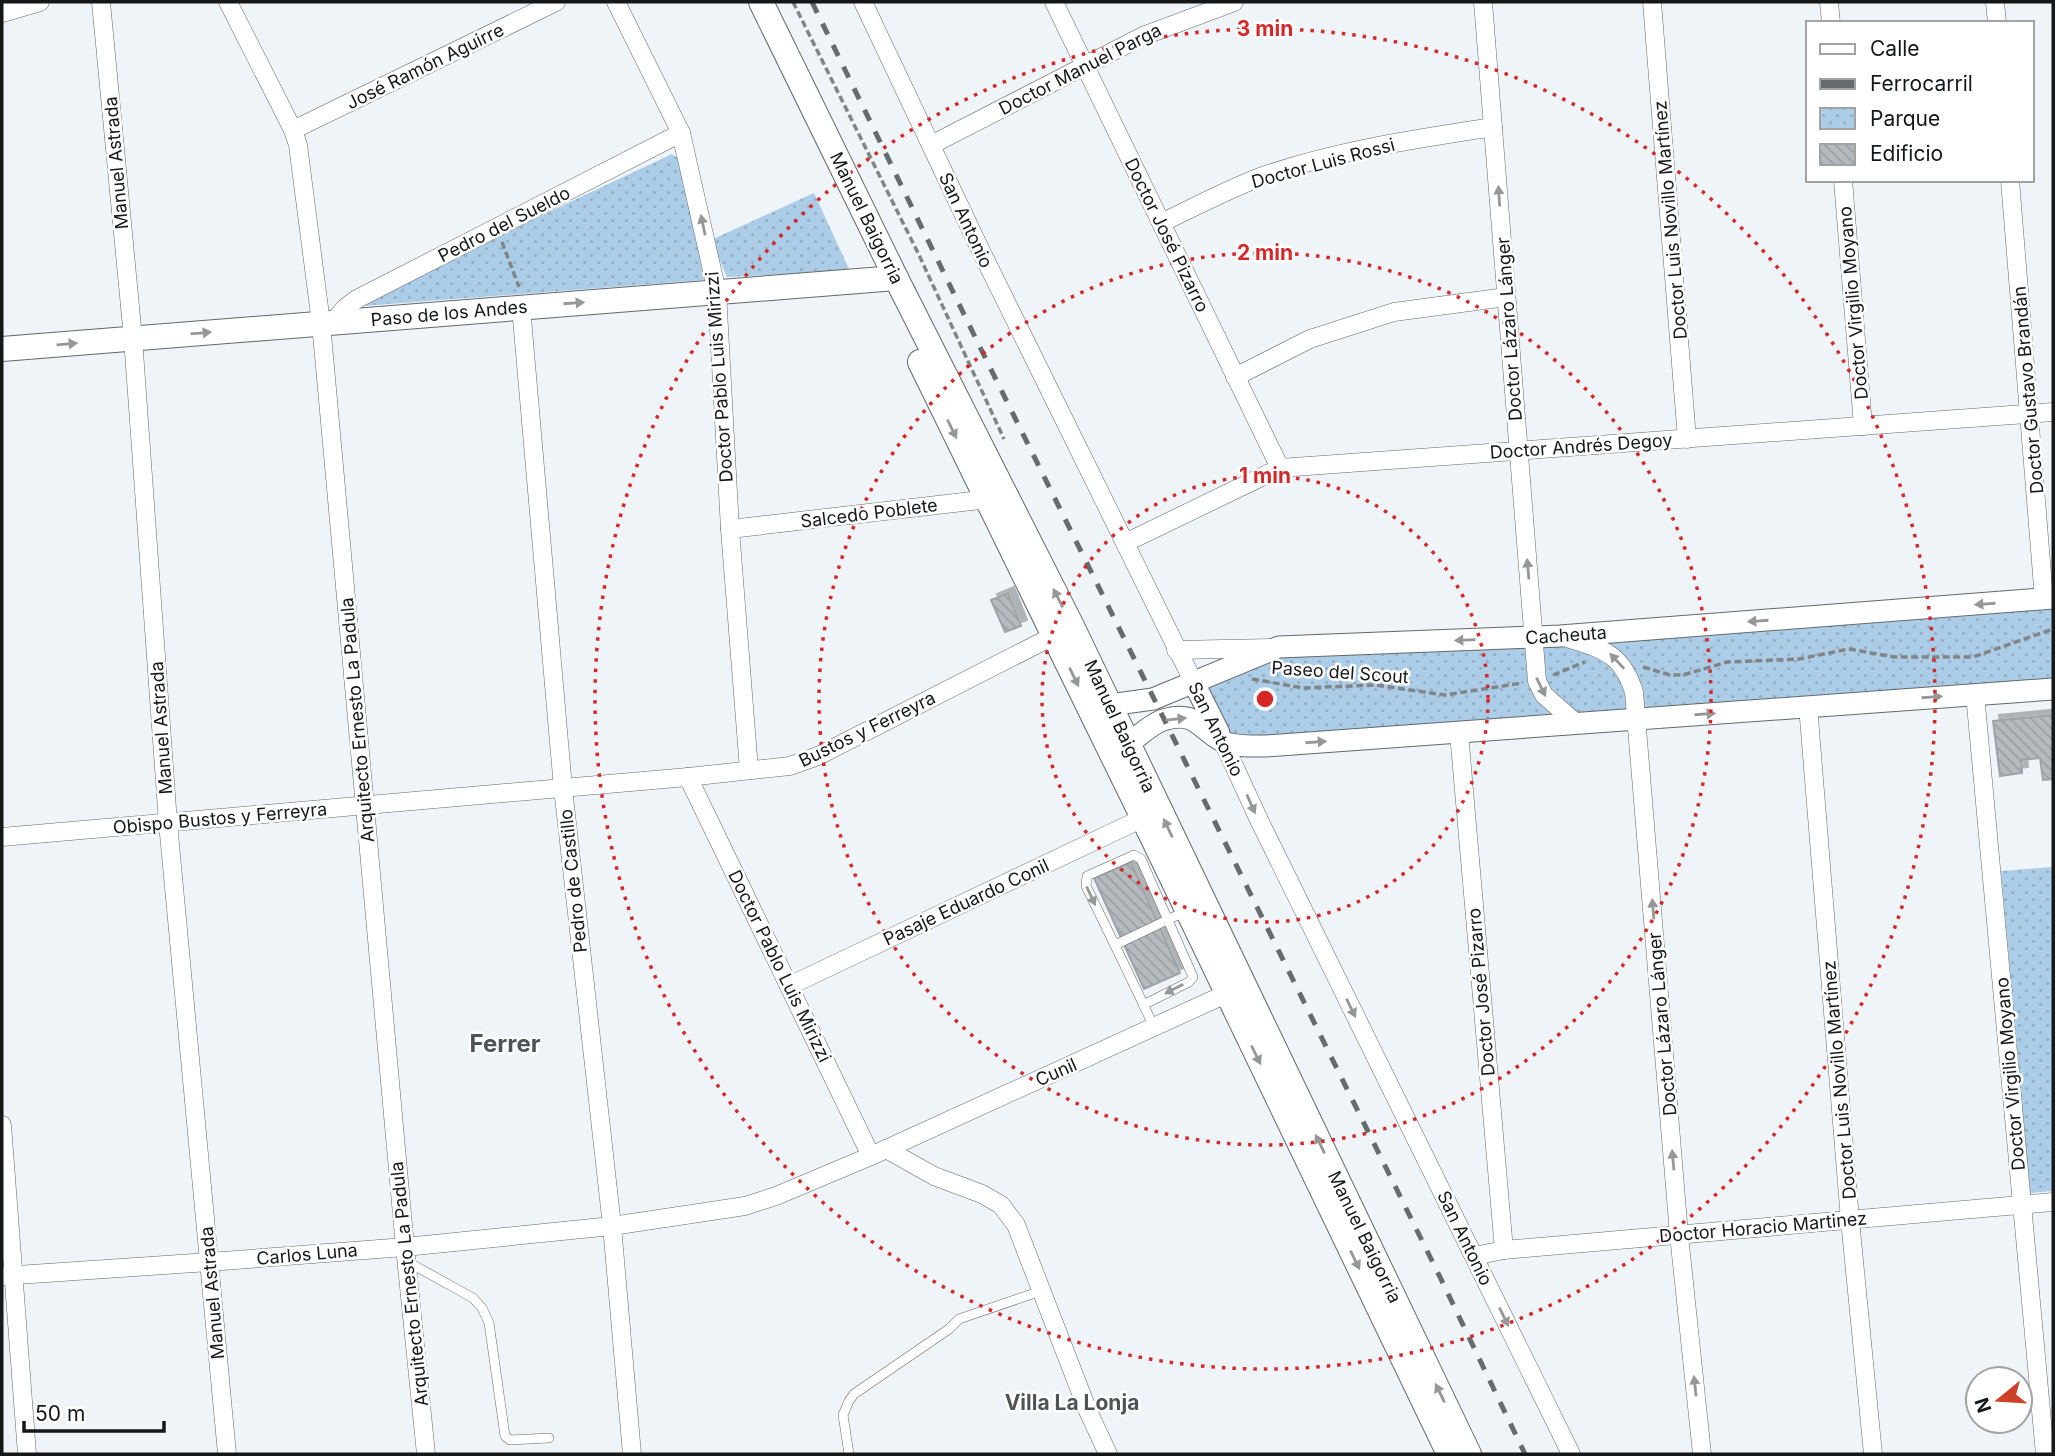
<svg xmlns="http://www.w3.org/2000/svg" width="2055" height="1456" viewBox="0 0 2055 1456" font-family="Inter,sans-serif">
<defs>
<pattern id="park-dots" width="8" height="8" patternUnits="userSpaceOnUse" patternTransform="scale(1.75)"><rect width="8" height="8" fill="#accde7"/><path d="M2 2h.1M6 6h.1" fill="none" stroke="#93afc5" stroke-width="1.8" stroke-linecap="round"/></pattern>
<pattern id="building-back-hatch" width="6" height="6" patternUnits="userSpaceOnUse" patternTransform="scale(1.75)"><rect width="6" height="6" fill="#b4babe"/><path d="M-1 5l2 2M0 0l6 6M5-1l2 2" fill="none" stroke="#9a9fa3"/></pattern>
<filter id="shadow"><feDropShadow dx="6" dy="-6" stdDeviation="0" flood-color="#0004"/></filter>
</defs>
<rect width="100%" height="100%" fill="#eef4f8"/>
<!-- park -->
<g fill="url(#park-dots)">
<polygon points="672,154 680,160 704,280 363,306 500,235"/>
<polygon points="814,193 850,271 727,277 711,240"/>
<polygon points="2053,598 2053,689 1223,742 1193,682 1260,654"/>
<polygon points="2053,867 2053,1191 2030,1193 2001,871"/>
</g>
<!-- building -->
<g fill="url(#building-back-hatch)" stroke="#9ea3a8" stroke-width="2" filter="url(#shadow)">
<polygon points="1008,593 1021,626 1005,632 991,600"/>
<polygon points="2053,715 2053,779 2043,780 2040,758 2021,760 2022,773 2000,776 1993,721"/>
<polygon points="1131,862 1180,973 1144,989 1094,878"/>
</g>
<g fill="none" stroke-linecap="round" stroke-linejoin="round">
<defs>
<g id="service">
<polyline points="1115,945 1186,911"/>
<path d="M 1143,1005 L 1189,982 L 1193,977 L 1141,859 L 1134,855 L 1087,876 L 1086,886 C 1109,933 1132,980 1154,1027"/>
<polyline points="408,1262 473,1298 482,1308 489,1323 505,1436 510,1440 549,1438"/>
<polyline points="849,1454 843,1415 849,1401 854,1394 949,1329 959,1319 1041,1291"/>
</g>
<g id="minor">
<polyline points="101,2 133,338 168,823 227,1454"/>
<polyline points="228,2 293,130 298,145 321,323 405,1247 426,1454"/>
<polyline points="616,2 681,133 717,292 730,529 749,770"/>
<polyline points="863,2 980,249 1193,681"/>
<polyline points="1054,2 1280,468"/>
<polyline points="1483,2 1537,681 1544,695 1576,723"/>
<polyline points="1652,2 1687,439"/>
<polyline points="1829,2 1831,23"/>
<polyline points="1995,2 1997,23"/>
<polyline points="2,13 40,2"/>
<polyline points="293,130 556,2"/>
<polyline points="931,145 1143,36 1234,2"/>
<polyline points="1843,180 1863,426"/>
<polyline points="2010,180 2044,599"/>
<path d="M 1161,223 C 1195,207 1228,189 1263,176 C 1338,150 1416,139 1493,127"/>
<polyline points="521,307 563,788 612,1226 632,1454"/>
<polyline points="332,323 346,307 357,299 681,133"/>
<polyline points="1235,377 1310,339 1394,312 1506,297"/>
<polyline points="730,529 998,498"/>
<polyline points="1125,543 1280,468 2053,412"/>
<path d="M 1564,637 C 1601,649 1621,651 1634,692 L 1679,1235 L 1702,1454"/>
<polyline points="1176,650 1271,648"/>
<polyline points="1975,694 2045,1454"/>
<polyline points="1808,706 1850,1220 1873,1454"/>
<polyline points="1459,733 1504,1250"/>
<polyline points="1223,742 1260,822 1571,1454"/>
<polyline points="688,777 871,1156"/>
<polyline points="2,837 688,777 790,766 818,756 1063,631"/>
<polyline points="789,986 1143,818"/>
<polyline points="2,1125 27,1454"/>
<polyline points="886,1149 934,1176 982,1194 1001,1205 1016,1225 1088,1411 1108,1454"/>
<polyline points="1474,1256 1504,1250 2053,1202"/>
<polyline points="2,1276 209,1262 405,1247 612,1226 745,1206 776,1196 871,1156 1226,994"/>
</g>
<g id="tertiary">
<polyline points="1193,681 1219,733"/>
<polyline points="1095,707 1153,699 1279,647 1560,636 2053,598"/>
<path d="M 1117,750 C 1134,743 1146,726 1163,720 C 1196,710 1198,728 1222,741 C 1233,747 1254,746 1266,746 L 2053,689"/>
</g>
<g id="secondary">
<polyline points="761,2 896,278 1072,626 1469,1454"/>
<polyline points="2,349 896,278"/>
<polyline points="920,362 1143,818 1449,1454"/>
</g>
</defs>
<!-- service casing -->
<use href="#service" stroke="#63686c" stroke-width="10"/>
<!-- minor casing -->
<use href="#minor" stroke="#63686c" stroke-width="19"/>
<!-- tertiary casing -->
<use href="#tertiary" stroke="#63686c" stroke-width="23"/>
<!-- secondary casing -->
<use href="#secondary" stroke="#63686c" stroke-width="26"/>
<!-- path -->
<g stroke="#818587" stroke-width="3.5" stroke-dasharray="7 3.5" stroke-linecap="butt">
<polyline points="793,2 919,255 1004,439"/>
<polyline points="502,242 519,287"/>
<polyline points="1643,667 1670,675 1683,675 1727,662 1799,659 1849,649 1894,657 1973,657 2053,629"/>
<polyline points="1553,675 1585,662"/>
<polyline points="1252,679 1303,688 1376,685 1445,695 1522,683"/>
</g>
<!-- service -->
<use href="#service" stroke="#fff" stroke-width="9"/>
<!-- minor -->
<use href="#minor" stroke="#fff" stroke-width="18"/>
<!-- tertiary -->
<use href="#tertiary" stroke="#fff" stroke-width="21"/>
<!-- secondary -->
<use href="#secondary" stroke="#fff" stroke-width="24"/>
<!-- rail -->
<polyline stroke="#686b6e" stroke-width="5" stroke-dasharray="12 12" stroke-linecap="butt" points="812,2 976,339 1440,1277 1525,1454"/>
</g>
<!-- one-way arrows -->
<defs><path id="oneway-solid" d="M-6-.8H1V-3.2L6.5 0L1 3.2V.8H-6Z" transform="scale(1.75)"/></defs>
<g fill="#969797">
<use href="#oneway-solid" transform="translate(1499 196) rotate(-94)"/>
<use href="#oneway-solid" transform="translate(703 225) rotate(-102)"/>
<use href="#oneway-solid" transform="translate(574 303) rotate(-4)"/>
<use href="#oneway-solid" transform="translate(201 333) rotate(-5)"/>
<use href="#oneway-solid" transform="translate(67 344) rotate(-5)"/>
<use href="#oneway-solid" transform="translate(952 429) rotate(64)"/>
<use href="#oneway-solid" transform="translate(1528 569) rotate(-95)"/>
<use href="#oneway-solid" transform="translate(1058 598) rotate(-117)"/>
<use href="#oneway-solid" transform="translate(1985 604) rotate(176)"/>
<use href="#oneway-solid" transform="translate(1758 621) rotate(176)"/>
<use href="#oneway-solid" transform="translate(1465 640) rotate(178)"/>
<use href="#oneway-solid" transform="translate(1617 661) rotate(-133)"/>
<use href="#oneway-solid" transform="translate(1074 677) rotate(64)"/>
<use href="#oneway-solid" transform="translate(1541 687) rotate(64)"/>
<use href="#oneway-solid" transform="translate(1932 697) rotate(-4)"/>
<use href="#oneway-solid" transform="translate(1705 714) rotate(-4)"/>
<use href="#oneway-solid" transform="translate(1176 719) rotate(-6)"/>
<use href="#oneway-solid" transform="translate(1316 742) rotate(-4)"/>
<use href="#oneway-solid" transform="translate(1251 804) rotate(66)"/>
<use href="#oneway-solid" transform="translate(1168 828) rotate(-115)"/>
<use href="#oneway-solid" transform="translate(1091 896) rotate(65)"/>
<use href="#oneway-solid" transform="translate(1653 909) rotate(-95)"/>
<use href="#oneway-solid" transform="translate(1174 989) rotate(153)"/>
<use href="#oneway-solid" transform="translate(1351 1008) rotate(64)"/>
<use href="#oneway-solid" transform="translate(1256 1055) rotate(64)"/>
<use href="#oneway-solid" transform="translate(1320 1144) rotate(-116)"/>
<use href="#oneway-solid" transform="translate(1673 1160) rotate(-95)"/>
<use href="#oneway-solid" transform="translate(1355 1260) rotate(64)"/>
<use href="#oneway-solid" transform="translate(1504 1317) rotate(64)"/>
<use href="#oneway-solid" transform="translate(1695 1386) rotate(-96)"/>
<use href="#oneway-solid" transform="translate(1440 1393) rotate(-116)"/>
</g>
<!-- distance rings -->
<g fill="none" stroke="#d62828" stroke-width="3.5" stroke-dasharray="3.5 7">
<circle cx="1265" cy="699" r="223"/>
<circle cx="1265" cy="699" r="446"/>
<circle cx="1265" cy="699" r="670"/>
</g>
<g text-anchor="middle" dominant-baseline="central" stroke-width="5" stroke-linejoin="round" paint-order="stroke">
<!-- street labels -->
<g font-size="18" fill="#151718" stroke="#fff">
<text transform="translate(425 66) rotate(-26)">José Ramón Aguirre</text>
<text transform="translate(1080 69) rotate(-27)">Doctor Manuel Parga</text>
<text transform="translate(116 163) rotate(-95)">Manuel Astrada</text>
<text transform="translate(1323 163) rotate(-15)">Doctor Luis Rossi</text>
<text transform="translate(867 218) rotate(64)">Manuel Baigorria</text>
<text transform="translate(966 220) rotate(65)">San Antonio</text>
<text transform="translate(1670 220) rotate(-95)">Doctor Luis Novillo Martínez</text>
<text transform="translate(504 224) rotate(-27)">Pedro del Sueldo</text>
<text transform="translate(1167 235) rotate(64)">Doctor José Pizarro</text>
<text transform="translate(1853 303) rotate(-95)">Doctor Virgilio Moyano</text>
<text transform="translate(449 313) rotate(-5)">Paso de los Andes</text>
<text transform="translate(1509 329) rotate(-94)">Doctor Lázaro Lánger</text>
<text transform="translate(719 377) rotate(-94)">Doctor Pablo Luis Mirizzi</text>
<text transform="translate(2028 390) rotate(-95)">Doctor Gustavo Brandán</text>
<text transform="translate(1581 446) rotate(-4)">Doctor Andrés Degoy</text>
<text transform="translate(869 513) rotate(-7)">Salcedo Poblete</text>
<text transform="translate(1566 635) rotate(-4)">Cacheuta</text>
<text transform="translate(1340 672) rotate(4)">Paseo del Scout</text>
<text transform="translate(357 720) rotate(-95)">Arquitecto Ernesto La Padula</text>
<text transform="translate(1120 726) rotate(65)">Manuel Baigorria</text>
<text transform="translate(161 728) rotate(-94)">Manuel Astrada</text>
<text transform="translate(867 729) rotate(-26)">Bustos y Ferreyra</text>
<text transform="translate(1216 729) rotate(64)">San Antonio</text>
<text transform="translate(220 818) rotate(-5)">Obispo Bustos y Ferreyra</text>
<text transform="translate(573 881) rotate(-96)">Pedro de Castillo</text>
<text transform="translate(966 902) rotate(-25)">Pasaje Eduardo Conil</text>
<text transform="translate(780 966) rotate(64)">Doctor Pablo Luis Mirizzi</text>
<text transform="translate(1481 992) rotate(-95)">Doctor José Pizarro</text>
<text transform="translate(1662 1024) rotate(-95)">Doctor Lázaro Lánger</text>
<text transform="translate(1056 1072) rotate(-24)">Cunil</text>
<text transform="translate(2010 1074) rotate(-95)">Doctor Virgilio Moyano</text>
<text transform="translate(1839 1080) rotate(-95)">Doctor Luis Novillo Martínez</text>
<text transform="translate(1763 1227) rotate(-5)">Doctor Horacio Martinez</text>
<text transform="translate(1365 1237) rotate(64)">Manuel Baigorria</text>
<text transform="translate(1465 1238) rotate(64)">San Antonio</text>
<text transform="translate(307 1254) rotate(-5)">Carlos Luna</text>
<text transform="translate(409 1284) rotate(-96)">Arquitecto Ernesto La Padula</text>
<text transform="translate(212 1293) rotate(-95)">Manuel Astrada</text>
</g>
<!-- quarter labels -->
<g font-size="21" font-weight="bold" fill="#4e5357" stroke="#fff">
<text x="1072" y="1402">Villa La Lonja</text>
</g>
<!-- district labels -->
<g font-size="24" font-weight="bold" fill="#4e5357" stroke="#fff">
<text x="505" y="1043">Ferrer</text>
</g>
</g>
<circle cx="1265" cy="699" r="10" fill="#d62828" stroke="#fff" stroke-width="3.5"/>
<g font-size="21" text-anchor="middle" font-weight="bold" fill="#d62828" stroke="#fff" stroke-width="5" stroke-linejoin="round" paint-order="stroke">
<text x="1265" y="36">3 min</text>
<text x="1265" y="260">2 min</text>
<text x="1265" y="483">1 min</text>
</g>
<!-- border -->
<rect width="2055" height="1456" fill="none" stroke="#151718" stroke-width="7"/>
<!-- legend -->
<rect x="1806" y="21" width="228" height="161" fill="#ffffff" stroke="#a1a2a3" stroke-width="2"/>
<rect x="1820" y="44" width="35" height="10" fill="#ffffff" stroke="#a1a2a3" stroke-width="2"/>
<text x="1870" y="56" font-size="21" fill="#151718">Calle</text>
<rect x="1820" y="79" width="35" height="10" fill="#686b6e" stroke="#a1a2a3" stroke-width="2"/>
<text x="1870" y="91" font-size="21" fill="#151718">Ferrocarril</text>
<rect x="1820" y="108" width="35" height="21" fill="url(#park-dots)" stroke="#a1a2a3" stroke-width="2"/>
<text x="1870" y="126" font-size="21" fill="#151718">Parque</text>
<rect x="1820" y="144" width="35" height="21" fill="url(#building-back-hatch)" stroke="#a1a2a3" stroke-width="2"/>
<text x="1870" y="161" font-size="21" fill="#151718">Edificio</text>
<!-- north arrow -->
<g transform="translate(1999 1400) rotate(252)"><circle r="33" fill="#ffffff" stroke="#a1a2a3" stroke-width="2"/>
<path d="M0-5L12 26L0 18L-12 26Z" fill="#cd412b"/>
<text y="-10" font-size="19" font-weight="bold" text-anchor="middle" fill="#151718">N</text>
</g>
<!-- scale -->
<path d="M24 1421v10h140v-10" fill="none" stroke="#151718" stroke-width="3.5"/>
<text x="35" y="1421" font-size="21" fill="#151718" stroke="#ffffff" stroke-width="5" paint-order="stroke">50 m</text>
</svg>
